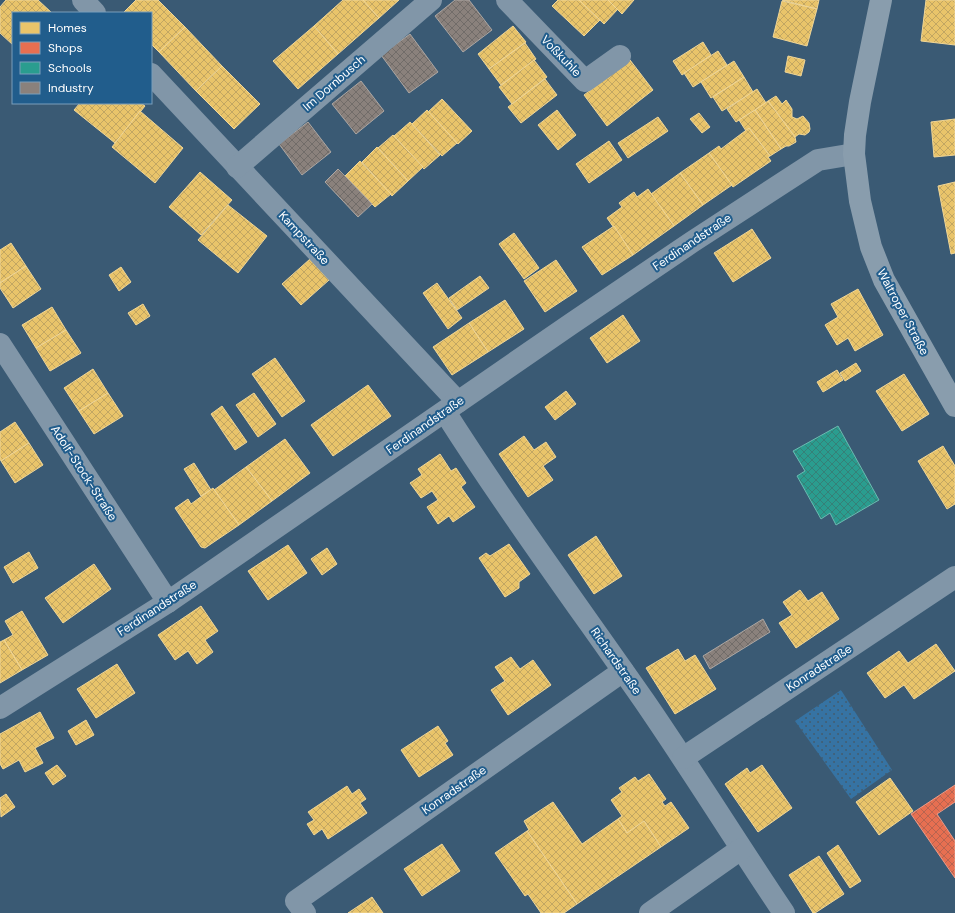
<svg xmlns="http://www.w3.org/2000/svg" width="955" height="913" viewBox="0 0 955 913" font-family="'DM Sans',sans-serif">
<defs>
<pattern id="grass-dots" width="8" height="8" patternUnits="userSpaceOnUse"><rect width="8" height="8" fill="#3673a3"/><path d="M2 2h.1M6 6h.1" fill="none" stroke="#435c6f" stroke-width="1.8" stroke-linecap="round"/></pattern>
<pattern id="homes-cross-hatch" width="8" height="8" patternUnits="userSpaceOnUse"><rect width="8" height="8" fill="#e9c46a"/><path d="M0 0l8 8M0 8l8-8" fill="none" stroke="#c2a662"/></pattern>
<pattern id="shops-cross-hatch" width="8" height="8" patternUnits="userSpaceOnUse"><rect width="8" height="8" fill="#e76f51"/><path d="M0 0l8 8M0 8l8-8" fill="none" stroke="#b86450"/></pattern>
<pattern id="schools-cross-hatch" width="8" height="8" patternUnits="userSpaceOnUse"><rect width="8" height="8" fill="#2a9d8f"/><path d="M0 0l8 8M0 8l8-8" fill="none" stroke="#368178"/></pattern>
<pattern id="industry-cross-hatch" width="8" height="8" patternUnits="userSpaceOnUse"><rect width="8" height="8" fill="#8a817c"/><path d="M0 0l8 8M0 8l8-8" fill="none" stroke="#716c69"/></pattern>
</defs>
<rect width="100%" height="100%" fill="#3a5a74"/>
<!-- grass -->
<polygon fill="url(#grass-dots)" points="841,690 892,770 851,799 795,721"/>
<!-- homes -->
<g fill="url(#homes-cross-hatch)" stroke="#f0d697">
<polygon points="6,0 38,0 52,13 13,13 13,45 0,33 0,7"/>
<polygon points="136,0 158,0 185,27 159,52 151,44 151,13 123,13"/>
<polygon points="343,0 363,0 379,18 338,54 314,26"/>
<polygon points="363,0 399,0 379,18"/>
<polygon points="558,0 579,0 600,20 584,36 552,6"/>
<polygon points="579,0 608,0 618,9 604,24"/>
<polygon points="608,0 634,0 622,14"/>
<polygon points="782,0 819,0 817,9"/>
<polygon points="926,0 955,0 955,45 921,41"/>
<polygon points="782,1 817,9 807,46 773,37"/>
<polygon points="314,26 338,54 298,89 273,61"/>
<polygon points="513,26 526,42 489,69 478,54"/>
<polygon points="185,27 222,66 196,91 159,52"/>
<polygon points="703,42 711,55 682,75 673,61"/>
<polygon points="525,43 536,59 501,85 489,69"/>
<polygon points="718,51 727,65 693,87 684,73"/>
<polygon points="788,56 805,60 801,76 785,72"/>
<polygon points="534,60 547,77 512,104 499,87"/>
<polygon points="630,60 653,90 607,126 584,95"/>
<polygon points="734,61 744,77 711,98 701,82"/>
<polygon points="222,66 260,104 234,129 196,91"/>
<polygon points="744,77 753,92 722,111 713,97"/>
<polygon points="545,79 557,95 521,123 508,107"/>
<polygon points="757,89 766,103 736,122 727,109"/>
<polygon points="776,96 782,104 786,100 792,109 792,117 797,119 803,116 809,123 810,129 809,132 805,135 799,134 795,137 768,101"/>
<polygon points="442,99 472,131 458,144 428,112"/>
<polygon points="768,101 795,137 796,142 789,146 786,146 781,149 755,110"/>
<polygon points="80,103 141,103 145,106 115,143 74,110"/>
<polygon points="427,110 457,143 442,156 412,124"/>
<polygon points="557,110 576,135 558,150 538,125"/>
<polygon points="755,110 781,149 770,156 749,128 746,131 739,120"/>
<polygon points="140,111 183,148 155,183 112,147"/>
<polygon points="699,113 710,127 702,133 690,119"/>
<polygon points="658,117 668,131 628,158 618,143"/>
<polygon points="955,119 955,155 934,157 931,122"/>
<polygon points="410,122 440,155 424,169 394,136"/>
<polygon points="749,128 770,156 768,157 771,161 733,187 709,153 719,146 721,149"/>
<polygon points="393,135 423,167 408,181 378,148"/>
<polygon points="609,141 622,160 589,183 576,164"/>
<polygon points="377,147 408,181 392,196 362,162"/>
<polygon points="709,153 732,185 703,205 680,173"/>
<polygon points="360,161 391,194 375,207 345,176"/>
<polygon points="200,172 232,200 201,235 169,207"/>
<polygon points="680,173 703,205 674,226 651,194"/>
<polygon points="955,182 955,253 951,254 938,186"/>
<polygon points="648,189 674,226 633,255 607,218 622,207 619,203 634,192 637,197"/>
<polygon points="228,205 267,236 238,273 198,240"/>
<polygon points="614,226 633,255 602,275 582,247"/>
<polygon points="752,229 771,258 733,282 714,253"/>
<polygon points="514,233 539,268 524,279 499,244"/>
<polygon points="11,243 26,266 0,283 0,250"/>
<polygon points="310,259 329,280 301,305 282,284"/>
<polygon points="556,260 577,291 545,312 524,281"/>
<polygon points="26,266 41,289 13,308 0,288 0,283"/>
<polygon points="121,267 131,282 119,291 109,275"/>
<polygon points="480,276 489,288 457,310 449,298"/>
<polygon points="437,283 462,318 448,329 423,293"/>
<polygon points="858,289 883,335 855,351 848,338 837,345 825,325 838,317 831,304"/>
<polygon points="505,300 524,329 488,352 469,323"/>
<polygon points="143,304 150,316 136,325 128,313"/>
<polygon points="52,307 66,330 36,348 22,325"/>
<polygon points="623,315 640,341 607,363 590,338"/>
<polygon points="469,323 488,352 452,375 433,347"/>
<polygon points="66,330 81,353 50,371 36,348"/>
<polygon points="275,358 305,401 282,417 252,374"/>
<polygon points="856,363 861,371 845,381 840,373"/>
<polygon points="93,369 108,393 79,411 64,388"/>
<polygon points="837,370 843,380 823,392 817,382"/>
<polygon points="904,374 929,414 902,431 876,391"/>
<polygon points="368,385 391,416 333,456 311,425"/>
<polygon points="566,391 576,404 555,420 545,407"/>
<polygon points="108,393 123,416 94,434 79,411"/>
<polygon points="254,393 276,424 258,437 236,405"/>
<polygon points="222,406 247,442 235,450 211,414"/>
<polygon points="15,422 29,443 1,461 0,459 0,432"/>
<polygon points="524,436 534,450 546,442 556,457 543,466 553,480 528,497 499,454"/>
<polygon points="285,439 310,473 272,501 246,467"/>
<polygon points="29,443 43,465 15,483 1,461"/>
<polygon points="943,446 955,466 955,504 947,509 918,461"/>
<polygon points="440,454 451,471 456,468 466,483 461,487 475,507 453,522 449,516 438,524 427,507 438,500 432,491 421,498 410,483 422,475 418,469"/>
<polygon points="194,463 211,490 201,496 184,469"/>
<polygon points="246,467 272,501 239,525 214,490"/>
<polygon points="213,488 239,525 205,548 201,547 175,508 188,499 191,504"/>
<polygon points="596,536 622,576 594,594 568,555"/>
<polygon points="509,544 530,574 519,582 519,588 505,597 479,558 486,553 490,556"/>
<polygon points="288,545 307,573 268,600 248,571"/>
<polygon points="327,548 337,564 322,575 311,559"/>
<polygon points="29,552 38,568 13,583 4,567"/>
<polygon points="94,564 111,589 63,623 45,598"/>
<polygon points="800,590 808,601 822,592 839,619 796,648 779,623 792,615 783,602"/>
<polygon points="201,606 218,631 205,640 213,652 197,664 188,651 175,660 158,635"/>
<polygon points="22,611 48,655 22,670 4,640 13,635 5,621"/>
<polygon points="4,640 22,670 0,683 0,642"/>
<polygon points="936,644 955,671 914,699 904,685 885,698 867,673 899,651 908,663"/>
<polygon points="678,649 685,661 695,655 716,689 675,714 646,668"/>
<polygon points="511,657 520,669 533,660 551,685 508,715 491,690 505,681 495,667"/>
<polygon points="117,664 135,693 96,718 77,689"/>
<polygon points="40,712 54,738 35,748 43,763 25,772 19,760 3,769 0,764 0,734"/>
<polygon points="86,720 94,735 76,745 68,731"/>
<polygon points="438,726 448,741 445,743 453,755 419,777 401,750"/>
<polygon points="57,765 66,776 53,785 45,773"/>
<polygon points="762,765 792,808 758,832 725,784 747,768 750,773"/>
<polygon points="649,774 666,799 662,802 665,806 671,802 689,828 661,847 644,821 627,833 618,819 622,816 611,800 622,792 619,788 635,777 638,781"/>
<polygon points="890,778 913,811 879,835 856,802"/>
<polygon points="347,786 352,794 359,789 366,799 360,803 367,813 328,839 322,829 314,835 307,824 314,820 308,812"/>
<polygon points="6,794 15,807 1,817 0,798"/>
<polygon points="553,802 582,844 618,819 627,833 644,821 661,847 577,904 527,831 529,830 524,821"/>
<polygon points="527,831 577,904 564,913 541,913 528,894 525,896 495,853"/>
<polygon points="442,844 460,871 422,896 404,869"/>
<polygon points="838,845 861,881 850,888 827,853"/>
<polygon points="819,856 844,894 815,913 813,913 789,875"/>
<polygon points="372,897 383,913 348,913"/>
</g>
<!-- shops -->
<polygon fill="url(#shops-cross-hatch)" stroke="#ee9a85" points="955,785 955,802 937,814 955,841 955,878 911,814"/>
<!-- schools -->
<polygon fill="url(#schools-cross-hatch)" stroke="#6abab1" points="838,426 879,500 836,525 830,513 821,519 797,476 805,471 793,451"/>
<!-- industry -->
<g fill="url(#industry-cross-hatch)" stroke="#ada7a3">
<polygon points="455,0 469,0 492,30 463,52 435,16"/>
<polygon points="410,34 438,72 409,93 381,55"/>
<polygon points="361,81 384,111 356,134 332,104"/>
<polygon points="308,122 331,152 302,175 279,144"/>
<polygon points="338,169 372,204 358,217 325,182"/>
<polygon points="763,619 770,632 710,669 703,656"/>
</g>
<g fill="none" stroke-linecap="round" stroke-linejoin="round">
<!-- street -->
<g stroke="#8196a8" stroke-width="22">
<polyline points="83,0 95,13"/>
<polyline points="507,0 585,81 620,56"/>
<polyline points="151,74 458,402"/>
<polyline points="237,167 431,0"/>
<polyline points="0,344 168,602"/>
<path d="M 445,412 C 508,511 578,606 645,702 C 693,772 737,843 784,913"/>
<polyline points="0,708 168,602 571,324 692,242 818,160 854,154"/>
<polyline points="683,758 955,577"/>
<polyline points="305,913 296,901 623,671"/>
<polyline points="650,913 741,849"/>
</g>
<!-- secondary -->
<polyline stroke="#899dad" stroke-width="22" points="881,0 860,102 855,135 854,154 860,201 871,247 884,280 955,406"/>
</g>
<g text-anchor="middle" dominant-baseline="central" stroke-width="4" stroke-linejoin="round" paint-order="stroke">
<!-- street labels -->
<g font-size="12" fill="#fff" stroke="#215d8c">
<text transform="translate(561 56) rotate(46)">Voßkuhle</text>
<text transform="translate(334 83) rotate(-41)">Im Dornbusch</text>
<text transform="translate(304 238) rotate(47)">Kampstraße</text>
<text transform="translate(692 242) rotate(-34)">Ferdinandstraße</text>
<text transform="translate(903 312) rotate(62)">Waltroper Straße</text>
<text transform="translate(425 425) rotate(-35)">Ferdinandstraße</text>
<text transform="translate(84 473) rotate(57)">Adolf-Stock-Straße</text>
<text transform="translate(157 608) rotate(-33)">Ferdinandstraße</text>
<text transform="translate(616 661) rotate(55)">Richardstraße</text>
<text transform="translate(819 668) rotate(-33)">Konradstraße</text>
<text transform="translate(454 790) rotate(-35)">Konradstraße</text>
</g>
</g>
<!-- legend -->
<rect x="12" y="12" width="140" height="92" fill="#215d8c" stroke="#7a9eba"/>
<rect x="20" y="22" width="20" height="12" fill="#e9c46a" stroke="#7a9eba"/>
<text x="48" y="32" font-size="12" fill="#ffffff">Homes</text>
<rect x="20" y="42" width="20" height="12" fill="#e76f51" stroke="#7a9eba"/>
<text x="48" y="52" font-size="12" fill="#ffffff">Shops</text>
<rect x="20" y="62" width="20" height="12" fill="#2a9d8f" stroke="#7a9eba"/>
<text x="48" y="72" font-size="12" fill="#ffffff">Schools</text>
<rect x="20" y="82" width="20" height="12" fill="#8a817c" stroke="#7a9eba"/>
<text x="48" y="92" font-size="12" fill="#ffffff">Industry</text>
</svg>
